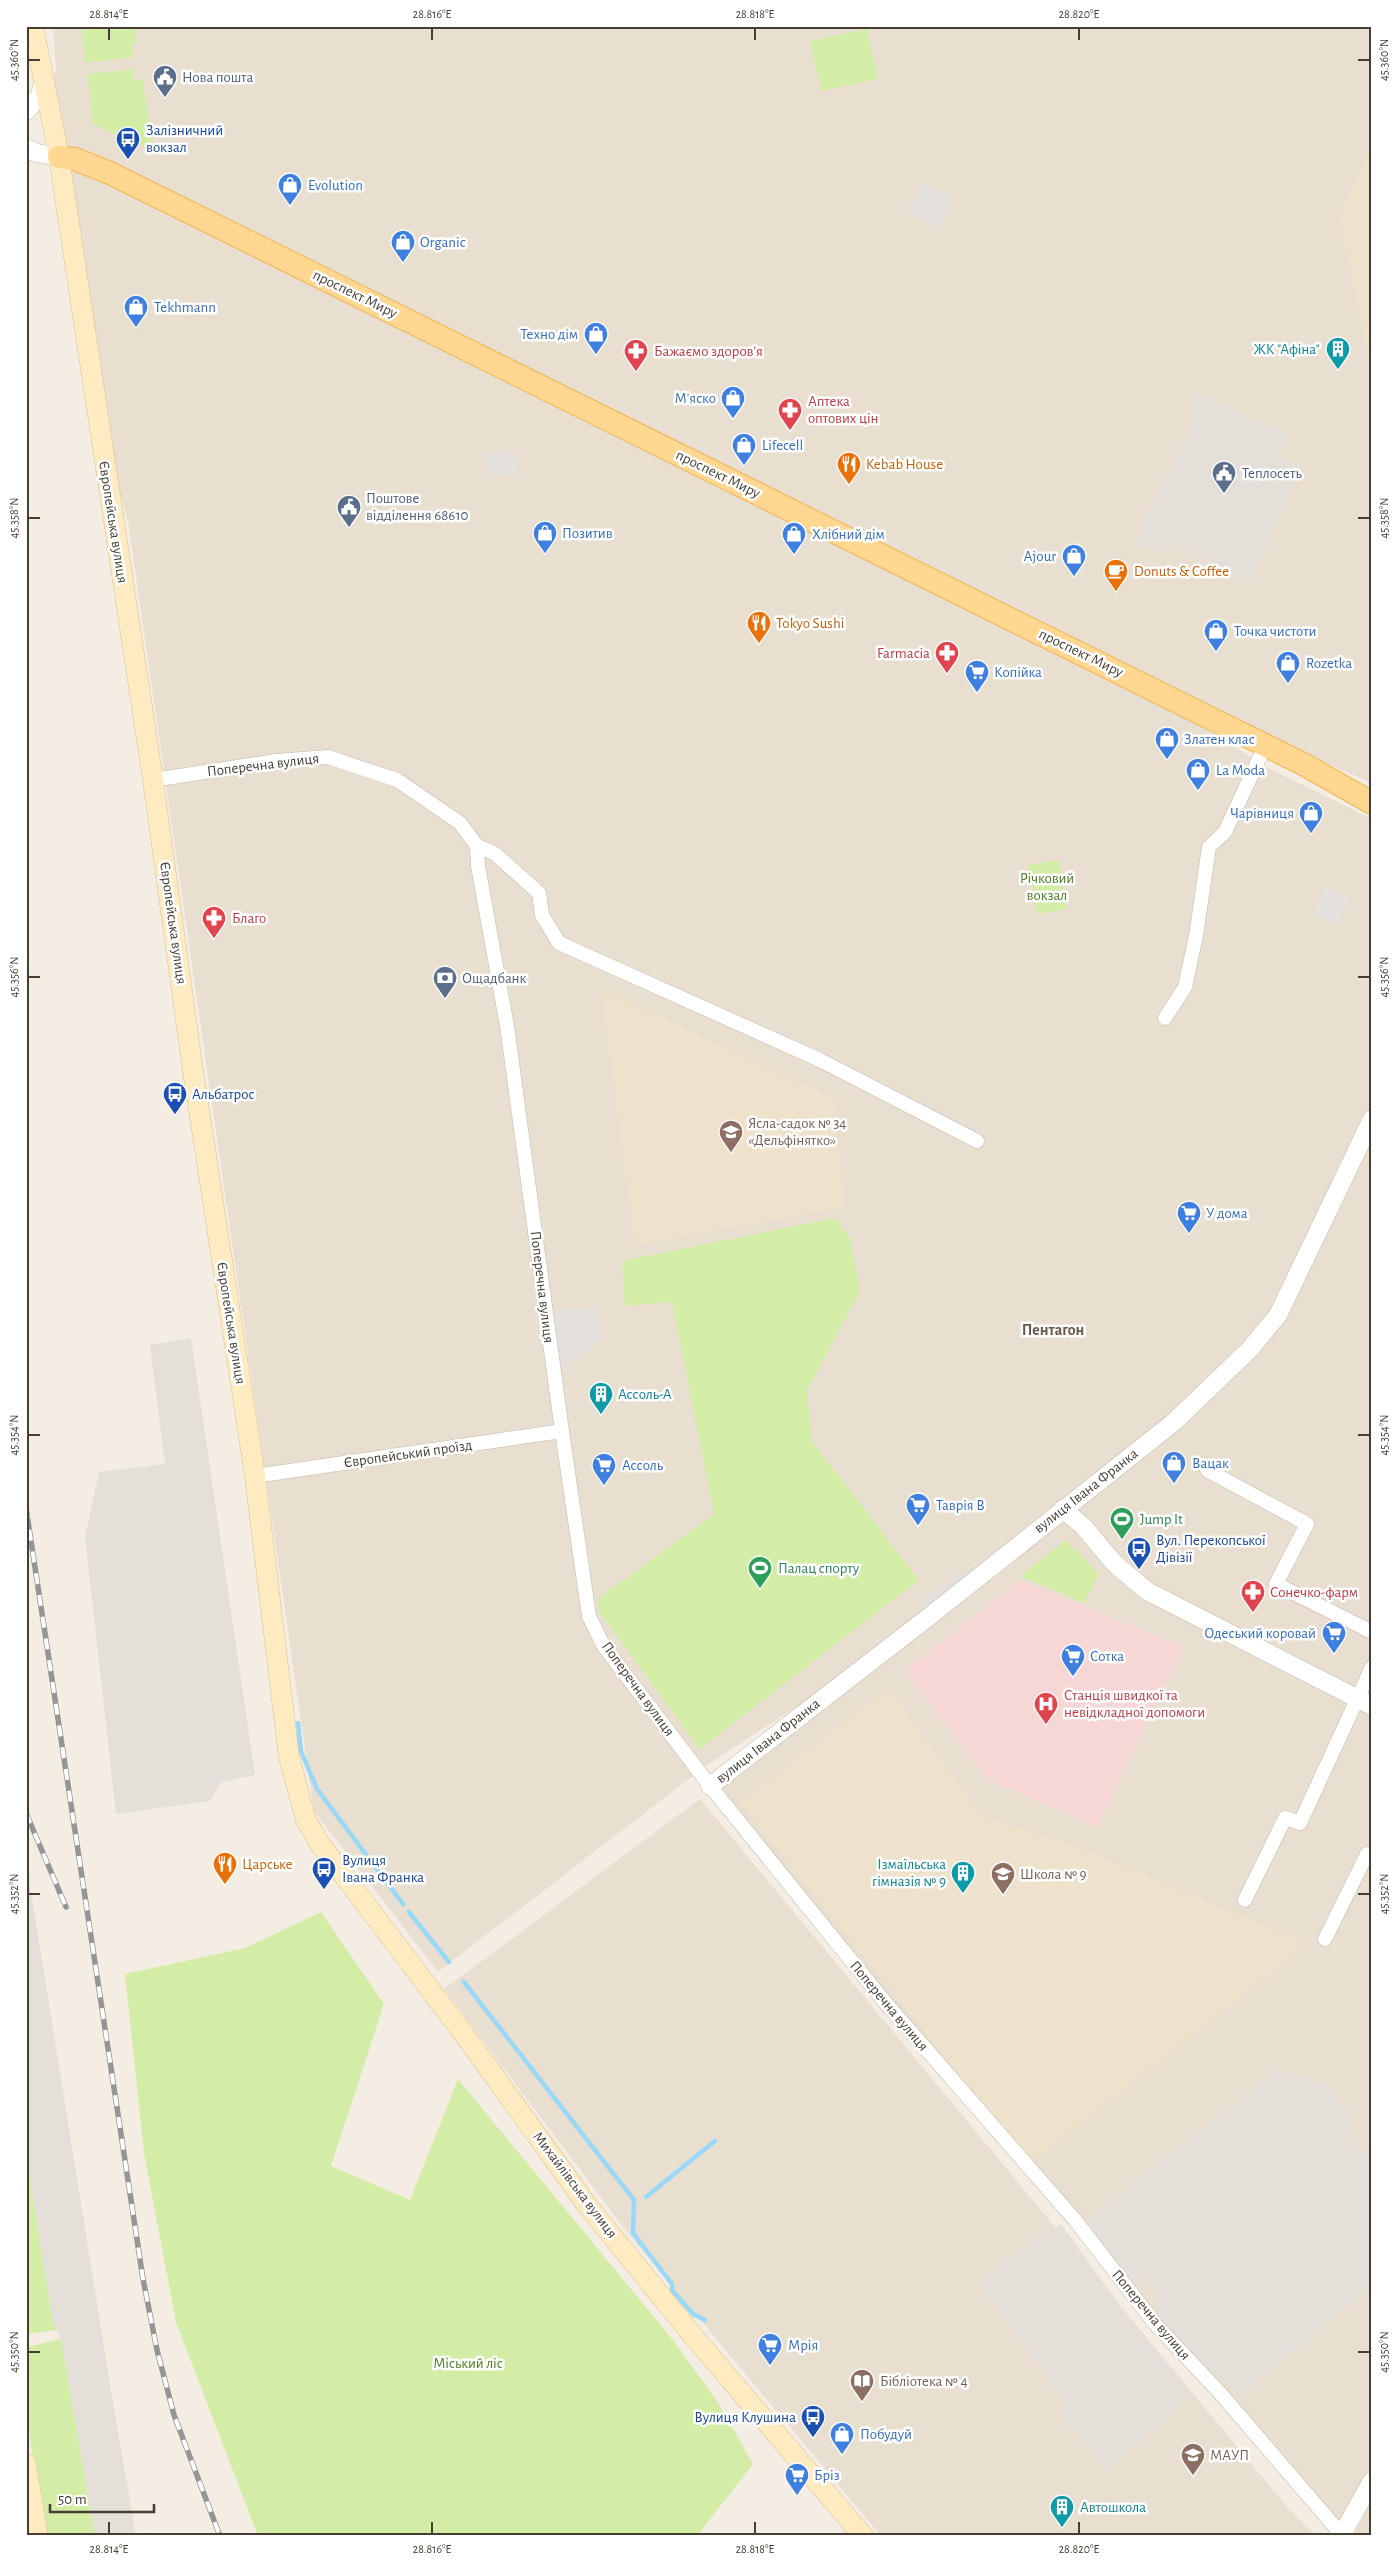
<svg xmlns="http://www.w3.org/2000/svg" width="1398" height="2562" viewBox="0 0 1398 2562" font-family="'Alegreya Sans',sans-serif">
<rect width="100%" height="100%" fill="#f4ede3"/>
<!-- residential -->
<g fill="#e8dfd1">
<polygon points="53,26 1372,26 1372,783 1123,675 1268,768 1372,819 1372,2468 1342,2523 1301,2490 1232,2403 940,2066 710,1786 890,1646 707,1765 438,1972 314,1811 128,521 118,488 50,109 56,67"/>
<polygon points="700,1799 1288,2508 1317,2536 881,2536 627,2232 444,1989"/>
<polygon points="1372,2499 1372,2536 1353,2536"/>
</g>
<!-- industrial -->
<g fill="#e5dfd9">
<polygon points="1195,392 1288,434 1277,457 1301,469 1250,580 1170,540 1162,555 1136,543 1143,529 1140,527 1191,431"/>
<polygon points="191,1338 255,1775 222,1782 210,1801 116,1814 85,1537 99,1472 165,1464 150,1345"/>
<polygon points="26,1860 113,2403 136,2536 95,2536 60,2337 53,2323 26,2153"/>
<polygon points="1277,2070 1325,2083 1354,2122 1343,2139 1372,2156 1372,2286 1243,2392 1236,2392 1228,2383 1215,2382 1155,2309 1158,2295 1141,2275 1132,2282 1090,2230 1089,2218"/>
<polygon points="1061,2224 1134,2325 1192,2394 1170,2413 1171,2415 1106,2469 1060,2413 1068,2406 978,2281 1001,2265 999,2261"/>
</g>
<!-- education -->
<g fill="#eee2cc">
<polygon points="1372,146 1372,373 1339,217"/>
<polygon points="601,989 834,1099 845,1207 635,1245"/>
<polygon points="888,1688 982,1816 1081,1848 1302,1941 1294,1956 1030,2163 740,1802"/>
</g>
<!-- medical -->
<polygon fill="#f6d7d5" points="1020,1580 1183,1647 1097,1827 988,1779 905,1671"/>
<!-- green -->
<g fill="#d3eda7">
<polygon points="81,26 135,26 137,43 132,44 134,57 85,63"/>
<polygon points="867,29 878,79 821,91 810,41"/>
<polygon points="133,69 134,80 143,80 153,151 93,124 87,74"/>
<polygon points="1058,860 1067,909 1037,914 1028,865"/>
<polygon points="836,1218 850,1239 860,1291 807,1391 812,1441 919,1580 700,1749 601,1614 598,1605 599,1598 714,1514 672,1302 625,1306 622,1261"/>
<polygon points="1066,1540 1099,1574 1084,1603 1020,1576"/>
<polygon points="321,1912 384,2004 331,2166 410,2200 458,2079 672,2339 717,2401 753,2464 697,2536 258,2536 176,2322 144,2153 125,1974 245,1948"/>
<polygon points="26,2153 53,2323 57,2330 26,2334"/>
<polygon points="61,2339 95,2536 46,2536 26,2413 26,2347"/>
</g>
<!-- parking -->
<g fill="#e4e0dc">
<polygon points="921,182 953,197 939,228 907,213"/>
<polygon points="514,451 517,473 487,476 484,454"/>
<polygon points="1326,887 1349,898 1336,925 1313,914"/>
<polygon points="597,1308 602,1339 554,1374 546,1310"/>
<polygon points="971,1566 976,1573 927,1610 921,1602"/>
</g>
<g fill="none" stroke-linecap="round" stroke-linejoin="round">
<!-- stream -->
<g stroke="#99d8f7" stroke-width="4.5">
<polyline points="298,1723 301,1751 317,1789 403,1904"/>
<polyline points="409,1912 449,1962"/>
<polyline points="464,1982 634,2200 633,2233 672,2284 672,2290 693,2314 705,2320"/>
<polyline points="646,2197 715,2141"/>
</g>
<defs>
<g id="minor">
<polyline points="153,780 276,761 328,757 397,780 460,823 477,846 478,866 507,1026 562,1431 589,1616 603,1645 710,1786 884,2001 1075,2220 1156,2325 1220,2393 1342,2535"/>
<polyline points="477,846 494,853 539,893 542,915 559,943 820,1060 977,1141"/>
<polyline points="1165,1018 1185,987 1196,936 1209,847 1225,832 1265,746"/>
<polyline points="1207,1470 1307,1524 1276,1584 1372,1632"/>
<polyline points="255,1476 562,1431"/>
<polyline points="1245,1900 1285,1818 1300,1823 1372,1667"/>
<polyline points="1325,1939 1367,1854 1372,1856"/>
</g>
<g id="tertiary">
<polyline points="26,111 40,96 44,78"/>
<polyline points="26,148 37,153 59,157"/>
<polyline points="1063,1509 1083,1526 1115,1564 1147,1591 1372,1706"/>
<polyline points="710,1786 926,1619 1174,1422 1250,1349 1278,1315 1372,1119"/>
<polyline points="1341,2536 1372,2481"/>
</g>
<g id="secondary">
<polyline points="33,26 59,157 153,780 193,1071 255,1476 289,1757 306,1820 320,1844 466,2037 587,2205 694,2337 863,2536"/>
<polyline points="26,2464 38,2536"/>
</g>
<polyline id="primary" points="59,157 75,159 110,173 1305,765 1372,803"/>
</defs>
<!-- minor casing -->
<use href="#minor" stroke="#c3b7a8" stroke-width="15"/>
<!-- tertiary casing -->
<use href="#tertiary" stroke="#c3b7a8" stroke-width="19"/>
<!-- secondary casing -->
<use href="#secondary" stroke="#d8bf8e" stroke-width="21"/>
<!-- primary casing -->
<use href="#primary" stroke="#f0b555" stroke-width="24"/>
<!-- minor -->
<use href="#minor" stroke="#fff" stroke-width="14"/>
<!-- tertiary -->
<use href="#tertiary" stroke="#fff" stroke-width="18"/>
<!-- secondary -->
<use href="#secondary" stroke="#ffebc2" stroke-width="20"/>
<!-- primary -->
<use href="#primary" stroke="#ffd791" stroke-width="22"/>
<defs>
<g id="rail">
<polyline points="26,1508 143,2279 157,2350 174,2415 220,2536"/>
<polyline points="26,1813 66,1907"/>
</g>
</defs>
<!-- rail casing -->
<use href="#rail" stroke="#959595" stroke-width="5.5"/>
<!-- rail -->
<use href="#rail" stroke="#fff" stroke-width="4" stroke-dasharray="11" stroke-linecap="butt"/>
</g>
<!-- ticks -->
<path fill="none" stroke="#463d33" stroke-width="2" d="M 109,28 L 109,40M 432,28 L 432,40M 755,28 L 755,40M 1079,28 L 1079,40M 28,60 L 40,60M 1358,60 L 1370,60M 28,518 L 40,518M 1358,518 L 1370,518M 28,977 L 40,977M 1358,977 L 1370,977M 28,1435 L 40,1435M 1358,1435 L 1370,1435M 28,1894 L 40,1894M 1358,1894 L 1370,1894M 28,2352 L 40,2352M 1358,2352 L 1370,2352M 109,2522 L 109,2534M 432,2522 L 432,2534M 755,2522 L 755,2534M 1079,2522 L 1079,2534"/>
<!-- icons -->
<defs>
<symbol id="civic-pin" viewBox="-11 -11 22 30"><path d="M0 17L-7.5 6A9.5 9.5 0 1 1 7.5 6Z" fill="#5c6f8a" stroke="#fff"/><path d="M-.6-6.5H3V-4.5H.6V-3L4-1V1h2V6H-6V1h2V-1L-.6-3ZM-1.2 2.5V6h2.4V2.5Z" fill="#fff"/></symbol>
<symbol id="bus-pin" viewBox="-11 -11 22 30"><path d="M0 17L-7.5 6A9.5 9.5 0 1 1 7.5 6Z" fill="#1a4fb4" stroke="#fff"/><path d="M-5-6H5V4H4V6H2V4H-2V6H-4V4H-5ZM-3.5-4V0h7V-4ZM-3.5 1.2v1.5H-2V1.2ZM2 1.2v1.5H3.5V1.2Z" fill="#fff"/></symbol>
<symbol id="shop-pin" viewBox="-11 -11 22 30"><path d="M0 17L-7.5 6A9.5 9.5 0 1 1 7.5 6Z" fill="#3f7fe0" stroke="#fff"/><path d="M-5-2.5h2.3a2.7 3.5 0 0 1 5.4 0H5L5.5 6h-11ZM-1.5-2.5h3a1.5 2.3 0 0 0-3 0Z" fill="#fff"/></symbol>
<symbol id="building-pin" viewBox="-11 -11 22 30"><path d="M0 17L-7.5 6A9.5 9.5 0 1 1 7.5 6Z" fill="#0f9aa8" stroke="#fff"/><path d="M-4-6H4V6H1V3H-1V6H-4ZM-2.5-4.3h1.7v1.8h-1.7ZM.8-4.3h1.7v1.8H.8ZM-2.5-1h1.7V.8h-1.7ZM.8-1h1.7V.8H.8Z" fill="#fff"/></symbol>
<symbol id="pharmacy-pin" viewBox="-11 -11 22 30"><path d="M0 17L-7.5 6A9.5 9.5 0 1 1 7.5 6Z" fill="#e0444e" stroke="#fff"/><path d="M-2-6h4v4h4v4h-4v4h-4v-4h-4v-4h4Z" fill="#fff"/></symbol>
<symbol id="restaurant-pin" viewBox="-11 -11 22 30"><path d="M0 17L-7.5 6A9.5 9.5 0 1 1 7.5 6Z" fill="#e8710a" stroke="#fff"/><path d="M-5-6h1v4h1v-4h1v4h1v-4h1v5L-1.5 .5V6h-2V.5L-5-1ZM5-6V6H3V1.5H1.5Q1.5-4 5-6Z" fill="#fff"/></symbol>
<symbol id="cafe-pin" viewBox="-11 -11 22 30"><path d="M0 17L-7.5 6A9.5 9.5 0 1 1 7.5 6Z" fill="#e8710a" stroke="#fff"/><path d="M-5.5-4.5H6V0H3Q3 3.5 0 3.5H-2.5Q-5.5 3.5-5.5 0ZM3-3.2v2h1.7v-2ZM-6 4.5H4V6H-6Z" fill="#fff"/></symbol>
<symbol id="supermarket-pin" viewBox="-11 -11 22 30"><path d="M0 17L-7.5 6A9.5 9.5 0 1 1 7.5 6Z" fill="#3f7fe0" stroke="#fff"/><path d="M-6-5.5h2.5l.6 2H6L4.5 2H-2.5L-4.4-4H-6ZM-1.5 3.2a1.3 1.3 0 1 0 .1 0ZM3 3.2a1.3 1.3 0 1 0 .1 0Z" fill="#fff"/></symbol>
<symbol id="bank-pin" viewBox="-11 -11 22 30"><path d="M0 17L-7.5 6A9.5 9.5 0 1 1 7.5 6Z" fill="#5c6f8a" stroke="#fff"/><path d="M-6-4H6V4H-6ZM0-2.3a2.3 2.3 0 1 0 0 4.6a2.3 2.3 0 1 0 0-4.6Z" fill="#fff"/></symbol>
<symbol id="school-pin" viewBox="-11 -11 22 30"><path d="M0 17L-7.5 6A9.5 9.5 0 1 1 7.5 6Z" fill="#8d6e63" stroke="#fff"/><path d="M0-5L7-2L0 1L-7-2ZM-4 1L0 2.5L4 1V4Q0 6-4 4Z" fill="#fff"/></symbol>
<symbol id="stadium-pin" viewBox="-11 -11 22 30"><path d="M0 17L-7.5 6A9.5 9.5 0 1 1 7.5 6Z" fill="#2e9e5b" stroke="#fff"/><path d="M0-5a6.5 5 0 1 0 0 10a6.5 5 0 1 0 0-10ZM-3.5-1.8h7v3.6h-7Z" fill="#fff"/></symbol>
<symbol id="hospital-pin" viewBox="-11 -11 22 30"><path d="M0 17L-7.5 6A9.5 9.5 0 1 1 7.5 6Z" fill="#e0444e" stroke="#fff"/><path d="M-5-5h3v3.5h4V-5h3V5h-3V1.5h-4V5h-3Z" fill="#fff"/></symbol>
<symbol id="library-pin" viewBox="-11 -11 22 30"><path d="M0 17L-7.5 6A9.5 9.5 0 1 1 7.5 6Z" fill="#8d6e63" stroke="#fff"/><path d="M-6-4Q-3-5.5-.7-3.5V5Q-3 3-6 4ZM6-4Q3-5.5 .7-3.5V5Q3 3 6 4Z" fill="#fff"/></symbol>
<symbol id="university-pin" viewBox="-11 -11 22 30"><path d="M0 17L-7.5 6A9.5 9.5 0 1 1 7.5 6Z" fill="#8d6e63" stroke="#fff"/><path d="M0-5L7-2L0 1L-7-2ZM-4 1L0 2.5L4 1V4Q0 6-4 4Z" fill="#fff"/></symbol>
</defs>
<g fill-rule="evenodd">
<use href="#civic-pin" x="151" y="63" width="28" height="38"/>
<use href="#bus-pin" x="114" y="125" width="28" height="38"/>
<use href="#shop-pin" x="276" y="171" width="28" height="38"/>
<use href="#shop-pin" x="389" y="228" width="28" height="38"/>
<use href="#shop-pin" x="122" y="293" width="28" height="38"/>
<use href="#shop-pin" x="582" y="320" width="28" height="38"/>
<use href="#building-pin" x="1324" y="335" width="28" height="38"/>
<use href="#pharmacy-pin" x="622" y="337" width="28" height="38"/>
<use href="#shop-pin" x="719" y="384" width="28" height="38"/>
<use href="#pharmacy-pin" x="776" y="396" width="28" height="38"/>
<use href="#shop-pin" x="730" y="431" width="28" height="38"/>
<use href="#restaurant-pin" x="835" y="450" width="28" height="38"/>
<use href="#civic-pin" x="1210" y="459" width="28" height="38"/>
<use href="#civic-pin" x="335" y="493" width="28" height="38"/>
<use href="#shop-pin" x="531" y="519" width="28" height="38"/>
<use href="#shop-pin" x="780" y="520" width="28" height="38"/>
<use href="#shop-pin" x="1060" y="542" width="28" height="38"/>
<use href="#cafe-pin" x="1102" y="557" width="28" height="38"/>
<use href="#restaurant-pin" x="745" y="609" width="28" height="38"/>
<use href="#shop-pin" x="1202" y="617" width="28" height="38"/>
<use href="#pharmacy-pin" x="933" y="639" width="28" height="38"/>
<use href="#shop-pin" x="1274" y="649" width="28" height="38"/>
<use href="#supermarket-pin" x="963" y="658" width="28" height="38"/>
<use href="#shop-pin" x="1153" y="725" width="28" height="38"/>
<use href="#shop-pin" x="1184" y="756" width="28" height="38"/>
<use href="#shop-pin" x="1297" y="799" width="28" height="38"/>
<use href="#pharmacy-pin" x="200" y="904" width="28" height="38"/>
<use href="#bank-pin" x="431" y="964" width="28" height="38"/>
<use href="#bus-pin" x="161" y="1080" width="28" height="38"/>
<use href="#school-pin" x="717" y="1118" width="28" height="38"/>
<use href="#supermarket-pin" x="1175" y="1199" width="28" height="38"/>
<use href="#building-pin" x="587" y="1380" width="28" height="38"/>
<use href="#shop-pin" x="1160" y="1449" width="28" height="38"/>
<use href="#supermarket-pin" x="590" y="1451" width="28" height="38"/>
<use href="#supermarket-pin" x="904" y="1491" width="28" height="38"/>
<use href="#stadium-pin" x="1108" y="1505" width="28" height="38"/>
<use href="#bus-pin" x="1125" y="1535" width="28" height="38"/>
<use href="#stadium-pin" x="746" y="1554" width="28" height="38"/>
<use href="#pharmacy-pin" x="1239" y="1578" width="28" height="38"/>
<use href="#supermarket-pin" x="1320" y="1619" width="28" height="38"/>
<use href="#supermarket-pin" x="1059" y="1642" width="28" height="38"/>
<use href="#hospital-pin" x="1032" y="1690" width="28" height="38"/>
<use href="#restaurant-pin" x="211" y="1850" width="28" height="38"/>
<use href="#bus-pin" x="310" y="1855" width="28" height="38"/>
<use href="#building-pin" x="949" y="1859" width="28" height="38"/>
<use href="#school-pin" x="989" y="1860" width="28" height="38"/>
<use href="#supermarket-pin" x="756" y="2331" width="28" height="38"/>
<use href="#library-pin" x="848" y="2367" width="28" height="38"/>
<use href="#bus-pin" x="799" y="2403" width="28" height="38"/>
<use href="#shop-pin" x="828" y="2420" width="28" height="38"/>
<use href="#university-pin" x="1179" y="2441" width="28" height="38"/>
<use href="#supermarket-pin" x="783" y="2461" width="28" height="38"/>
<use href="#building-pin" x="1048" y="2493" width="28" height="38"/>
</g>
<g text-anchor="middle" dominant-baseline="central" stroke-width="5" stroke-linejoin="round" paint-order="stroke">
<!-- service labels -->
<g font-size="15" fill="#4e5e75" stroke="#fff" text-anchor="start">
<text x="182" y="77">Нова пошта</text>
<text x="1242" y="473">Теплосеть</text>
<text x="366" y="498">Поштове<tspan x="366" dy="17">відділення 68610</tspan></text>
<text x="462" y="978">Ощадбанк</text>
</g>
<!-- transit labels -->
<g font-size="15" fill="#164399" stroke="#fff" text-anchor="start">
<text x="146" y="130">Залізничний<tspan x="146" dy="17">вокзал</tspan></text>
<text x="192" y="1094">Альбатрос</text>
<text x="1156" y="1540">Вул. Перекопської<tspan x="1156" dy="17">Дівізії</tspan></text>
<text x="342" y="1860">Вулиця<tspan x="342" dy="17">Івана Франка</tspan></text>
<text x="796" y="2417" text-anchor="end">Вулиця Клушина</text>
</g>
<!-- shop labels -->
<g font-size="15" fill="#366cbe" stroke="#fff" text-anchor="start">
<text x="308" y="185">Evolution</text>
<text x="420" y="242">Organic</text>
<text x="154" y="307">Tekhmann</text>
<text x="578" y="334" text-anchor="end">Техно дім</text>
<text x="716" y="398" text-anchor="end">М'яско</text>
<text x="762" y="445">Lifecell</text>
<text x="562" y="533">Позитив</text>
<text x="812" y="534">Хлібний дім</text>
<text x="1056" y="556" text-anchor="end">Ajour</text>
<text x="1234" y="631">Точка чистоти</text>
<text x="1306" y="663">Rozetka</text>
<text x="994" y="672">Копійка</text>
<text x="1184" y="739">Златен клас</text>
<text x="1216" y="770">La Moda</text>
<text x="1294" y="813" text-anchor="end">Чарівниця</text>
<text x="1206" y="1213">У дома</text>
<text x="1192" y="1463">Вацак</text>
<text x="622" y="1465">Ассоль</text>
<text x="936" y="1505">Таврія В</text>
<text x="1316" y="1633" text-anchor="end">Одеський коровай</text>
<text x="1090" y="1656">Сотка</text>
<text x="788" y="2345">Мрія</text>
<text x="860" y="2434">Побудуй</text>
<text x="814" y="2475">Бріз</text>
</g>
<!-- street labels -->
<g font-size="15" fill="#463d33" stroke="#fff">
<text transform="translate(355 294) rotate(26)">проспект Миру</text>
<text transform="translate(718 474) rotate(26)">проспект Миру</text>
<text transform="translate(113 522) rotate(81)">Європейська вулиця</text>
<text transform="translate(1081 653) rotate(26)">проспект Миру</text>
<text transform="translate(263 765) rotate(-7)">Поперечна вулиця</text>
<text transform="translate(173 923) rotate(82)">Європейська вулиця</text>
<text transform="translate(542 1287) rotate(83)">Поперечна вулиця</text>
<text transform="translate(231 1323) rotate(81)">Європейська вулиця</text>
<text transform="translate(408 1454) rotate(-8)">Європейський проїзд</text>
<text transform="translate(1086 1491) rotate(-38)">вулиця Івана Франка</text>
<text transform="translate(638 1689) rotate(54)">Поперечна вулиця</text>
<text transform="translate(768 1741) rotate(-38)">вулиця Івана Франка</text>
<text transform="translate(889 2006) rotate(50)">Поперечна вулиця</text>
<text transform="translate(575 2185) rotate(53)">Михайлівська вулиця</text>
<text transform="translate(1151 2315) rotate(50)">Поперечна вулиця</text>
</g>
<!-- culture labels -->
<g font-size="15" fill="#0d838f" stroke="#fff" text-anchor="end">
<text x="1320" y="349">ЖК "Афіна"</text>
<text x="618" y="1394" text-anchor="start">Ассоль-А</text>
<text x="946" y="1864">Ізмаїльська<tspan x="946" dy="17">гімназія № 9</tspan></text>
<text x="1080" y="2507" text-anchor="start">Автошкола</text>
</g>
<!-- health labels -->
<g font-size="15" fill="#be3a42" stroke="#fff" text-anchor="start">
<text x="654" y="351">Бажаємо здоровʼя</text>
<text x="808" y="401">Аптека<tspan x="808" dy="17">оптових цін</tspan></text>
<text x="930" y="653" text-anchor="end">Farmacia</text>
<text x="232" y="918">Благо</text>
<text x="1270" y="1592">Сонечко-фарм</text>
<text x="1064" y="1695">Станція швидкої та<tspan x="1064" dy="17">невідкладної допомоги</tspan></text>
</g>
<!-- food labels -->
<g font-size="15" fill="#c56008" stroke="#fff" text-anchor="start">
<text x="866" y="464">Kebab House</text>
<text x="1134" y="571">Donuts &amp; Coffee</text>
<text x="776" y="623">Tokyo Sushi</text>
<text x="242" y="1864">Царське</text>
</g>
<!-- park labels -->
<g font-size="15" fill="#4b7e21" stroke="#fff">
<text x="1047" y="878">Річковий<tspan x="1047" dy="17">вокзал</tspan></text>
<text x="468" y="2363">Міський ліс</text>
</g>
<!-- education labels -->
<g font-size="15" fill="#785e54" stroke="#fff" text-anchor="start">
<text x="748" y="1123">Ясла-садок № 34<tspan x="748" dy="17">«Дельфінятко»</tspan></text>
<text x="1020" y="1874">Школа № 9</text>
<text x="880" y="2381">Бібліотека № 4</text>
<text x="1210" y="2455">МАУП</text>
</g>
<!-- leisure labels -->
<g font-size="15" fill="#27864d" stroke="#fff" text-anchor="start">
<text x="1140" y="1519">Jump It</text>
<text x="778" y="1568">Палац спорту</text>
</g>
<!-- neighbourhood labels -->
<g font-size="16" font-weight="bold" fill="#6a5a49" stroke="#fff">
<text x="1053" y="1330">Пентагон</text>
</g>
</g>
<!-- border -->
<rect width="1398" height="2562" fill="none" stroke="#ffffff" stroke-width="55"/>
<!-- scale -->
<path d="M50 2504v8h104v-8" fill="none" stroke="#463d33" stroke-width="2.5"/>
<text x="58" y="2504" font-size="15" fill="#463d33" stroke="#ffffff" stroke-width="4" paint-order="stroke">50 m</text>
<rect x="28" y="28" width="1342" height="2506" fill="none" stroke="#463d33" stroke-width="2"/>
<g font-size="12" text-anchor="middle" fill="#463d33">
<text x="109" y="18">28.814°E</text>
<text x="432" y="18">28.816°E</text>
<text x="755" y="18">28.818°E</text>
<text x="1079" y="18">28.820°E</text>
<text transform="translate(14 60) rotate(-90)" y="4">45.360°N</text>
<text transform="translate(1384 60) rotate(-90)" y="4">45.360°N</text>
<text transform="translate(14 518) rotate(-90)" y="4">45.358°N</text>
<text transform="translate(1384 518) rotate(-90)" y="4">45.358°N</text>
<text transform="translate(14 977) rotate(-90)" y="4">45.356°N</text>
<text transform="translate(1384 977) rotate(-90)" y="4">45.356°N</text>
<text transform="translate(14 1435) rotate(-90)" y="4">45.354°N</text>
<text transform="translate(1384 1435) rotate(-90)" y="4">45.354°N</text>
<text transform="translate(14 1894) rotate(-90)" y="4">45.352°N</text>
<text transform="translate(1384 1894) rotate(-90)" y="4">45.352°N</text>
<text transform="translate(14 2352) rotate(-90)" y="4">45.350°N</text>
<text transform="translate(1384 2352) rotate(-90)" y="4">45.350°N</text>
<text x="109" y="2553">28.814°E</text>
<text x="432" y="2553">28.816°E</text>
<text x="755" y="2553">28.818°E</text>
<text x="1079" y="2553">28.820°E</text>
</g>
</svg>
